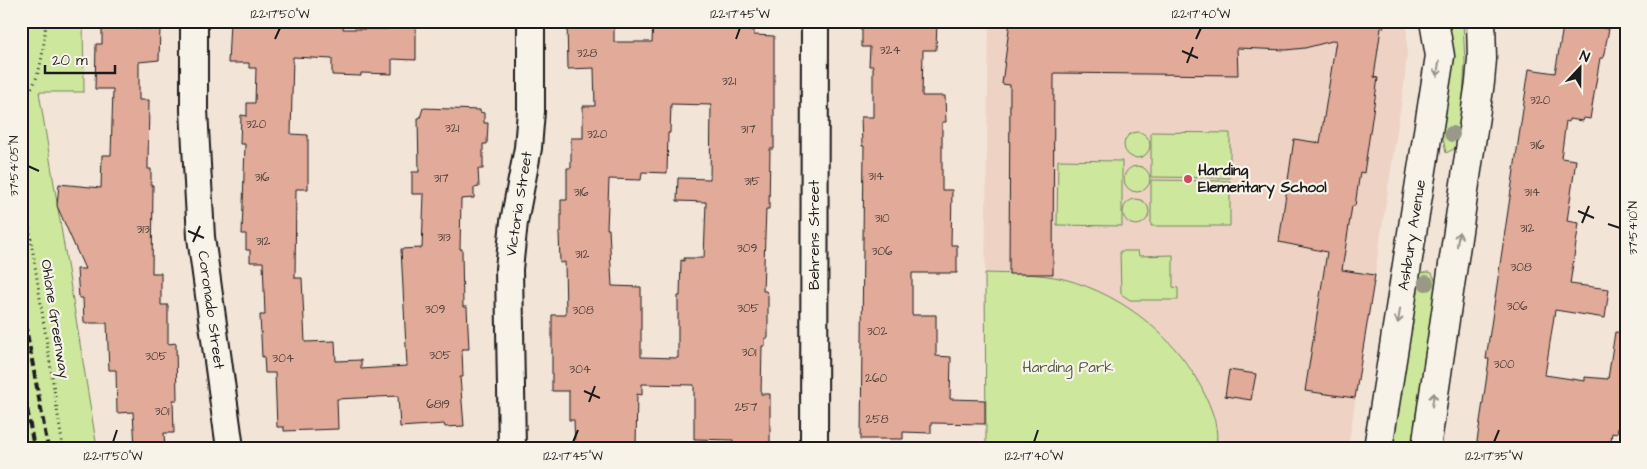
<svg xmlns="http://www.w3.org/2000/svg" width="1647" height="469" viewBox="0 0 1647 469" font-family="'Architects Daughter',sans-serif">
<rect width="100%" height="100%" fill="#f3e4d8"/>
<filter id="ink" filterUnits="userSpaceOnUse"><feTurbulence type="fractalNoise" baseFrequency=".02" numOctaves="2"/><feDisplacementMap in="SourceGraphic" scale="10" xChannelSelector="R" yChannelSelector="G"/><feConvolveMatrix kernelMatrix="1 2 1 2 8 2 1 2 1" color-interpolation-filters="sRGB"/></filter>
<g filter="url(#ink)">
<!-- built -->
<polygon fill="#eed3c5" points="989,21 1407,21 1407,53 1404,86 1348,448 986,448 985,273"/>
<!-- green -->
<g fill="#cde79d" stroke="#74825c">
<polygon points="21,21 83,21 84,92 39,92 97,448 21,448"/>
<polygon points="1449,21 1463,21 1465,62 1461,136 1454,149 1446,153 1440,124 1450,64"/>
<circle cx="1137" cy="145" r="13"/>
<polygon points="1151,132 1230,133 1230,178 1151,177"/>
<polygon points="1058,160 1122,161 1122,226 1057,225"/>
<circle cx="1137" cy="179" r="13"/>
<polygon points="1151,180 1230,181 1230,226 1151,226"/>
<circle cx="1136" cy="212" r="13"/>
<polygon points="1120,251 1138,251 1139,256 1173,255 1173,287 1178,288 1178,300 1130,300 1121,294"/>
<polygon points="1428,272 1432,273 1436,282 1411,448 1391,448 1417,279 1421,273"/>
<path d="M 985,273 C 1011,274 1039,273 1064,279 C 1125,295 1180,340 1206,397 C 1214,415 1219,429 1216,448 L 986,448 Z"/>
</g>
<!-- building -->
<g fill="#e1aa99" stroke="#1c1c1c" fill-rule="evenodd">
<polygon points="230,21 344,21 343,29 387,29 387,21 416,21 416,60 392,59 392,74 361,73 361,76 332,75 332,59 293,57 291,134 308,135 308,189 296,189 295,278 302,278 305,342 335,341 336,361 361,360 361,369 407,366 401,249 422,248 424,194 412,194 412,172 419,172 418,118 420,118 423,108 480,110 480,112 484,113 484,123 488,123 487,144 483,144 483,169 478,169 479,187 474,188 474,198 461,199 460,249 462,249 463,307 467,307 469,349 462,349 463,377 460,377 464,426 445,427 444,424 400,427 398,396 337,399 338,429 284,431 284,427 277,427 275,373 265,373 264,356 262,357 260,315 265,315 263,262 250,262 250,250 246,250 246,234 242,234 245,144 240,144 241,115 247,116 247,103 255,103 256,68 249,68 249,63 228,63"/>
<path d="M 567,21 L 614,21 L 614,42 L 652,42 L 653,21 L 750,21 L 750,30 L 754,30 L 754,35 L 774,36 L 774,149 L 770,149 L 769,209 L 766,209 L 763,291 L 766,291 L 768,295 L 768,338 L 765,338 L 765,346 L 762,346 L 761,394 L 770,394 L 770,448 L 733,448 L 733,440 L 694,439 L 694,385 L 642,384 L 642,395 L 637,394 L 636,447 L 575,447 L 574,420 L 569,420 L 569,391 L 552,391 L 552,315 L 566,315 L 565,262 L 560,263 L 559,232 L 561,232 L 561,200 L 567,200 L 567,168 L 571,168 L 571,138 L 583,138 L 583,106 L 595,106 L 594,68 L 568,69 ZM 671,104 L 711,105 L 710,179 L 678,178 L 677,201 L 706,202 L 704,258 L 684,258 L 684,261 L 681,260 L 680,296 L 678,296 L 678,358 L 641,357 L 641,287 L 612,286 L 609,229 L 607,229 L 609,179 L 641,180 L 642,172 L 667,173 L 668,133 L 670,133 Z"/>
<polygon points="862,21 937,21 936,50 923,50 922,96 945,96 946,122 942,122 942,190 952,190 951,245 957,245 957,273 912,273 912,315 936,315 936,356 951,357 950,399 985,400 985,424 931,423 931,433 903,432 903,439 861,439 864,146 862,146 861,117 873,117 873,66 869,66 870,47 862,47"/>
<polygon points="1010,21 1383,21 1384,27 1381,28 1374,77 1378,78 1364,173 1360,172 1355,206 1352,206 1342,270 1375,275 1355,398 1305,391 1327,252 1279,242 1294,139 1320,143 1336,40 1305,48 1286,50 1237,48 1238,75 1054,73 1053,274 1009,274 1010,85 1002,84"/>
<polygon points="1564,21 1609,29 1603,58 1600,58 1590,119 1584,118 1583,121 1569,119 1569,122 1566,121 1561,158 1576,160 1567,221 1579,223 1570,284 1609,289 1605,318 1555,310 1545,375 1585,381 1585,377 1608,379 1615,332 1626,333 1626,418 1620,417 1617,434 1612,433 1610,448 1476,448 1486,382 1489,359 1486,359 1529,69 1555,73"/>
<polygon points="112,28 160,29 159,60 139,62 139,100 149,100 148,165 148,169 151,169 151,185 153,185 152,273 161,273 161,305 168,305 168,344 176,343 177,400 173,400 174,433 164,433 165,448 135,448 133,412 117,413 116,370 109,370 107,323 84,323 83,298 79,298 77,269 85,269 57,206 59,184 101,188 102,155 111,155 113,89 95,89 96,44 102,44 102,30"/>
<polygon points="1229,370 1256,374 1251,400 1225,396"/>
</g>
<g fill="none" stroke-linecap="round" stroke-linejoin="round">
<defs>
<g id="street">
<polyline points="194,21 194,110 201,237 230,448"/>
<polyline points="512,448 509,269 514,222 528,148 531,111 531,21"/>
<polyline points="814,448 815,21"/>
</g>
<g id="secondary">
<polyline points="1378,448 1440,56 1434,21"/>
<polyline points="1426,448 1480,82 1482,59 1481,21"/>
</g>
</defs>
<!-- street casing -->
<use href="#street" stroke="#1c1c1c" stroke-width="30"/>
<!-- secondary casing -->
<use href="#secondary" stroke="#1c1c1c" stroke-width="31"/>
<!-- path -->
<g stroke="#1c1c1c" stroke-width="3" stroke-dasharray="1 4" stroke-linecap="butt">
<polyline points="21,25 23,21"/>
<path d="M 21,98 C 42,87 44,42 46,21"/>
<polyline points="21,194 30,233 63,448"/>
</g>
<!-- street -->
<use href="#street" stroke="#f7f3e8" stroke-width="26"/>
<!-- secondary -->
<use href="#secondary" stroke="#f7f3e8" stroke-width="28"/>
<!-- rail -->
<g stroke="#1c1c1c" stroke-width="4" stroke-dasharray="8 4" stroke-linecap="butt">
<polyline points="21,300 48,448"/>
<polyline points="21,374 34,448"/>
</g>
</g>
<!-- trees -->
<g fill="#9a9886">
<circle cx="1452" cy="134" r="8"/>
<circle cx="1426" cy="283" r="8"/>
</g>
<!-- one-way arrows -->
<defs><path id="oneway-shaft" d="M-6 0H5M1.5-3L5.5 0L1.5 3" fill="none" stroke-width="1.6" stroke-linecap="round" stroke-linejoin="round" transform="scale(1.25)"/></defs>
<g stroke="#94928c">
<use href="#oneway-shaft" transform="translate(1438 69) rotate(98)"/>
<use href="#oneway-shaft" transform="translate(1458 239) rotate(-82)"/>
<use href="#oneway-shaft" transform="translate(1399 316) rotate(99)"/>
<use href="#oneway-shaft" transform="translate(1433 400) rotate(-81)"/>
</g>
</g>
<!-- ticks -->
<path fill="none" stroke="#1c1c1c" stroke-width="2" d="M 275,39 L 280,28M 736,39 L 740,28M 1196,39 L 1201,28M 1182,51 L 1198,58M 1187,63 L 1193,47M 28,166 L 39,171M 1578,211 L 1594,218M 1582,223 L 1589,206M 1608,224 L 1620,228M 188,231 L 204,238M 193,242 L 200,226M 584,391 L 600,398M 589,402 L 595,386M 113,442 L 117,430M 573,442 L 578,430M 1034,442 L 1038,430M 1494,442 L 1499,430"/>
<!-- markers -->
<circle fill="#d1495b" stroke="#f7f3e8" stroke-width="2" cx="1188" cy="179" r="5"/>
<g text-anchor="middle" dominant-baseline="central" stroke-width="4.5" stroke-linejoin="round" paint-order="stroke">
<!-- number labels -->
<g font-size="12" fill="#4d403b">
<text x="890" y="50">324</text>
<text x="587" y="53">328</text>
<text x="729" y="81">321</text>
<text x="1540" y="100">320</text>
<text x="256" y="124">320</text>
<text x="452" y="128">321</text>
<text x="748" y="129">317</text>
<text x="597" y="134">320</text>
<text x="1537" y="145">316</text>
<text x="876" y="176">314</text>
<text x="262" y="177">316</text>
<text x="441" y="178">317</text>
<text x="752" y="181">315</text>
<text x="581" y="192">316</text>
<text x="1532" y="192">314</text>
<text x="882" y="218">310</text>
<text x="1527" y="228">312</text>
<text x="143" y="229">313</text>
<text x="444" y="237">313</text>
<text x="263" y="241">312</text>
<text x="747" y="248">309</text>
<text x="882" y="251">306</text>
<text x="582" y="254">312</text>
<text x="1521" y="267">308</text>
<text x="1517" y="306">306</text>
<text x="748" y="308">305</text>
<text x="435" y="309">309</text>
<text x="583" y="310">308</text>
<text x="877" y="331">302</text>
<text x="749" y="352">301</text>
<text x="440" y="355">305</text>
<text x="156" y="356">305</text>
<text x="283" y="358">304</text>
<text x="1504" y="364">300</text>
<text x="580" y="369">304</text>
<text x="876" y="378">260</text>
<text x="438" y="404">6819</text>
<text x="746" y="407">257</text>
<text x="162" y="411">301</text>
<text x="877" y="419">258</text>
</g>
<!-- poi labels -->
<g font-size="15" font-weight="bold" fill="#1c1c1c" stroke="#f7f3e8" text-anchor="start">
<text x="1198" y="170">Harding<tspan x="1198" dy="17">Elementary School</tspan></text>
</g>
<!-- street labels -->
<g font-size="15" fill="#1c1c1c" stroke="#f7f3e8">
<text transform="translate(519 204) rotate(-81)">Victoria Street</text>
<text transform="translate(814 235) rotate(-90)">Behrens Street</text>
<text transform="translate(1412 235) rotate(-81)">Ashbury Avenue</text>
<text transform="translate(211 310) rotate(82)">Coronado Street</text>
<text transform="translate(55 319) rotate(81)">Ohlone Greenway</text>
</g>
<!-- park labels -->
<g font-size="15" fill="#515943" stroke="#f7f3e8">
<text x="1068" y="367">Harding Park</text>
</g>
</g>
<!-- margin -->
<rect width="1647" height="469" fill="none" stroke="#f7f3e8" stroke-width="55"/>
<!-- north arrow -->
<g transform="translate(1580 68) rotate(22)" stroke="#f7f3e8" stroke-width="4" paint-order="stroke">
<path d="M0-4L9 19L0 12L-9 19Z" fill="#1c1c1c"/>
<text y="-8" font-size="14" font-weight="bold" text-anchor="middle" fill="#1c1c1c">N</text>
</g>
<!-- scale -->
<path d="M45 65v8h70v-8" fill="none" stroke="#1c1c1c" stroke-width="2.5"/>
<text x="52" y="65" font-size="15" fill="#1c1c1c" stroke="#f7f3e8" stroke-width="4" paint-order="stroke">20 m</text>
<rect x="28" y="28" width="1592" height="414" fill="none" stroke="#1c1c1c" stroke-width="2"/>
<g font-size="12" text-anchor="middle" fill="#1c1c1c">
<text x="280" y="18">122°17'50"W</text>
<text x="740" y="18">122°17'45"W</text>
<text x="1201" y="18">122°17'40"W</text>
<text transform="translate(14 166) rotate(-90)" y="4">37°54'05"N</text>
<text transform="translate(1633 228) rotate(-90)" y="4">37°54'10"N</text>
<text x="113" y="460">122°17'50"W</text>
<text x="573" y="460">122°17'45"W</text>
<text x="1034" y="460">122°17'40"W</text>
<text x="1494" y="460">122°17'35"W</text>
</g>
</svg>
